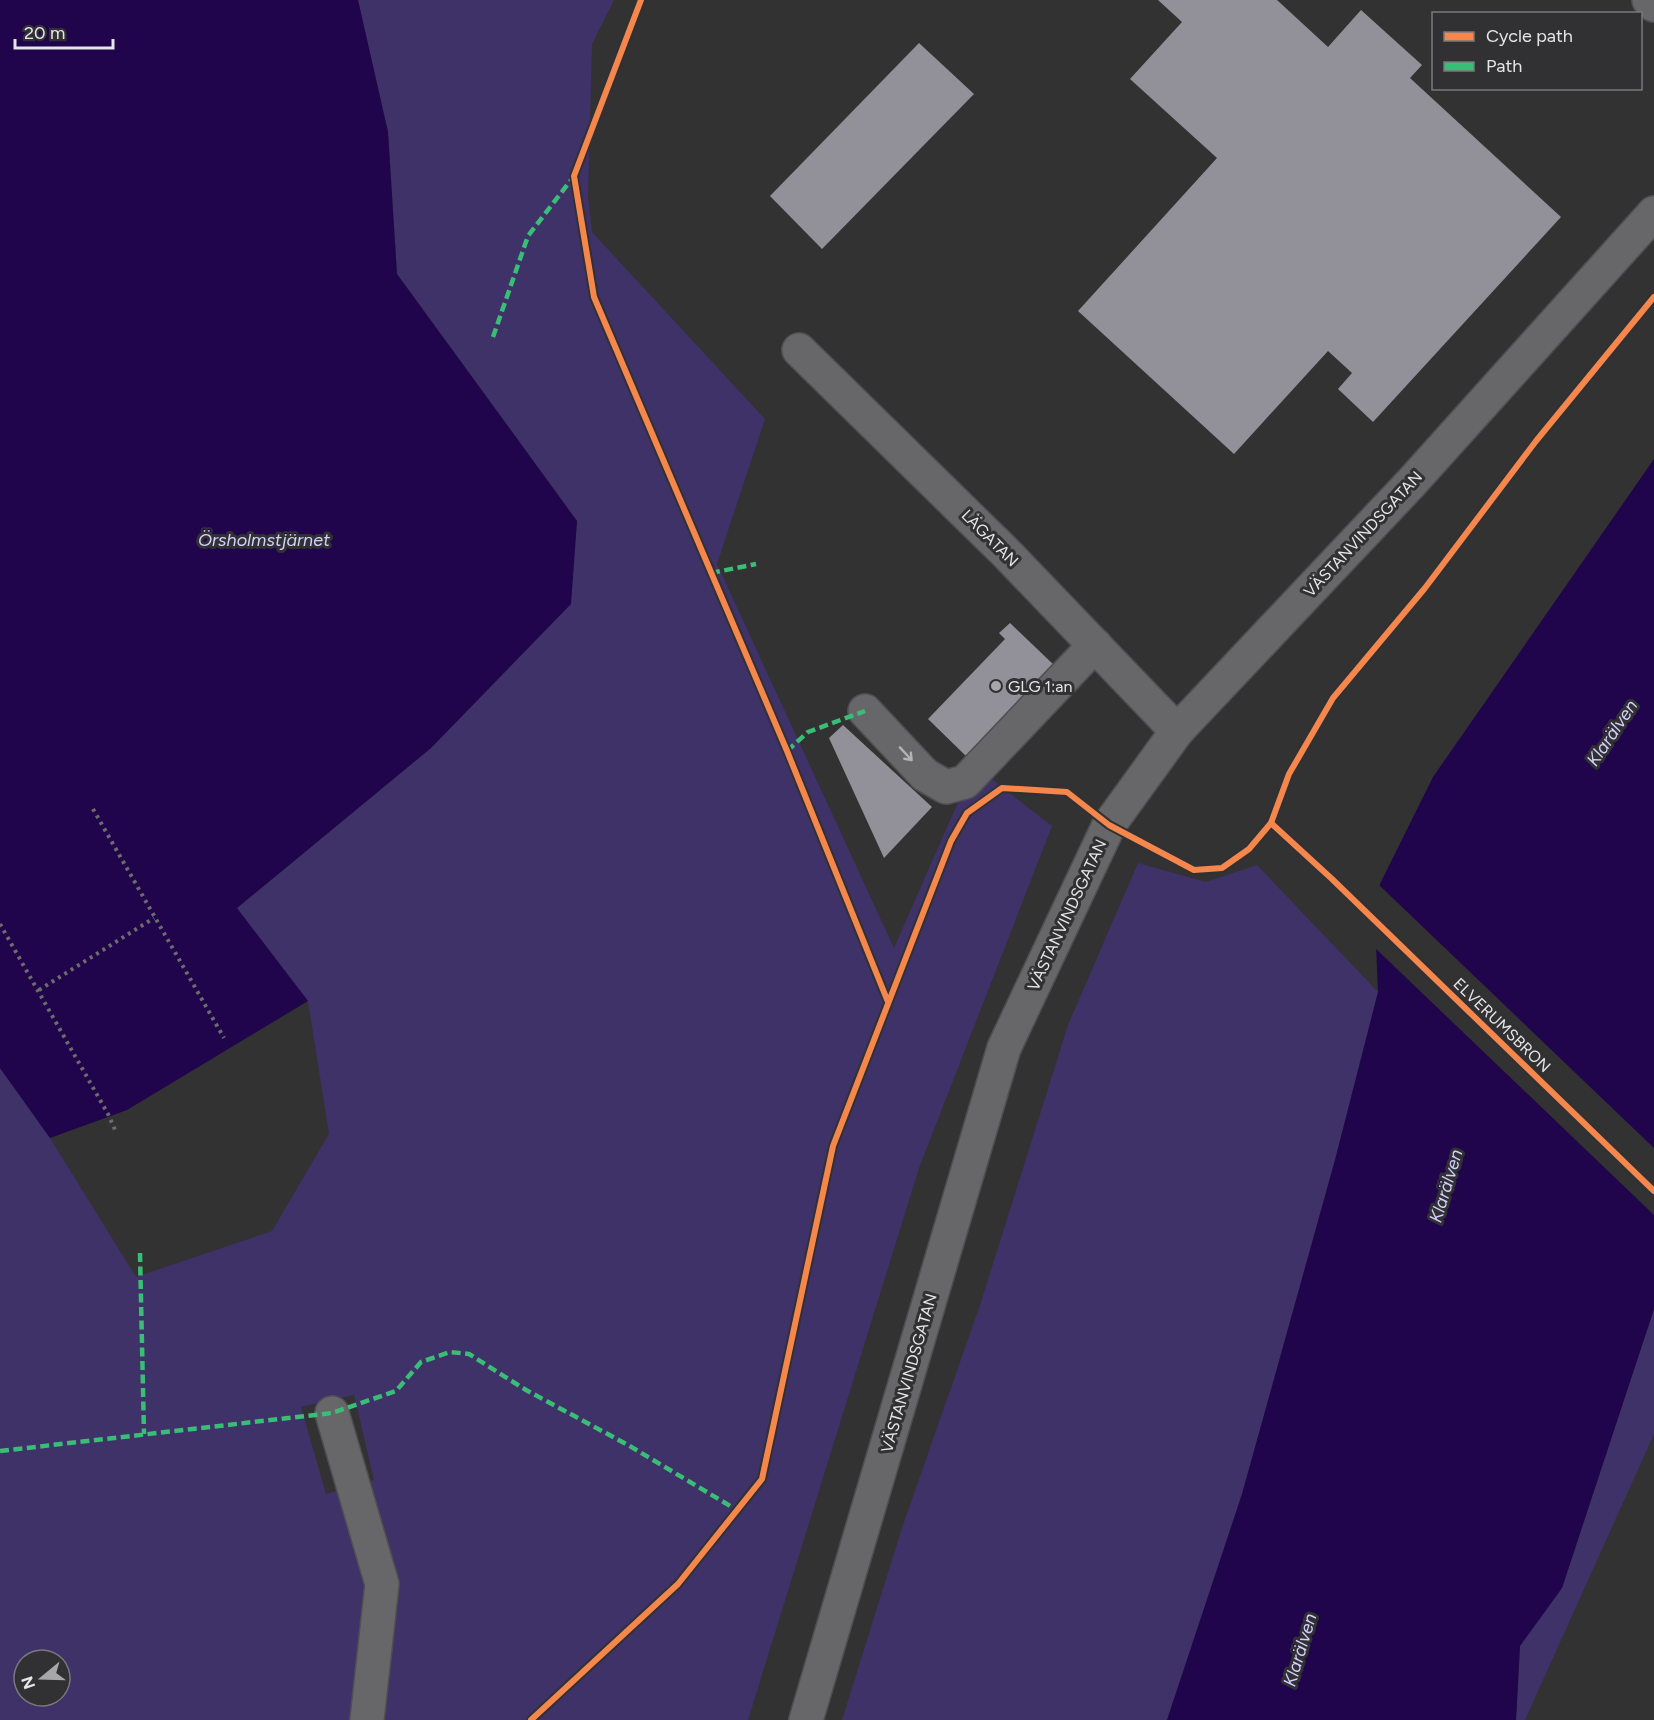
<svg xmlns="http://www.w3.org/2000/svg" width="1654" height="1720" viewBox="0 0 1654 1720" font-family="Figtree,sans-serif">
<rect width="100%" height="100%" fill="#323233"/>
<!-- green -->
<g fill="#3e3269" fill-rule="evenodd">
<path d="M 358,0 L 614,0 L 592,44 L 588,196 L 592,232 L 765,419 L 717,564 L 894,948 L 959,800 L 984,773 L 1052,826 L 919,1168 L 748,1720 L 0,1720 L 0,1068 L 50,1138 L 136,1277 L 272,1231 L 329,1134 L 308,1001 L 236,909 L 431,748 L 570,604 L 577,521 L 397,274 L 388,132 ZM 354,1395 L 374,1480 L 326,1494 L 301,1407 ZM 24,1660 L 60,1660 L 60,1696 L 24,1696 Z"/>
<polygon points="1138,863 1206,882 1257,865 1378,992 1335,1160 1242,1494 1167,1720 842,1720 902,1528 981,1302 1068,1025"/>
<polygon points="1654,1309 1654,1434 1525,1720 1516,1720 1520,1645 1562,1588"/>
</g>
<!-- water -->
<g fill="#20044c">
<polygon points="0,0 358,0 388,132 397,274 577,521 571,604 431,748 237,908 308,1001 127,1110 50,1138 0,1068"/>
<polygon points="1654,459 1654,1309 1562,1588 1520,1646 1516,1720 1167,1720 1242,1494 1335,1160 1378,992 1374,896 1433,777"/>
</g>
<!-- pier -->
<polygon fill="#323233" points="1377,883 1654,1148 1654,1215 1373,946 1371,896"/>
<!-- building -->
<g fill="#929199">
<polygon points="1158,0 1277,0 1328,47 1361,10 1422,65 1410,78 1561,217 1373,422 1338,389 1352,373 1328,351 1234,454 1078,311 1217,158 1130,79 1182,22"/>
<polygon points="919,43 974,94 822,249 770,196"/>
<polygon points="1010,623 1055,666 968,758 928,719 1005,639 999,633"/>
<polygon points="843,725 932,807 884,858 829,738"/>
</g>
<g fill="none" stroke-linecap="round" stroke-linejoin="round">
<defs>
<g id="minor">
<polyline points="1649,0 1654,5"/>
<polyline points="799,350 1007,554 1177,731"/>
<polyline points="865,711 925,775 946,787 965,782 1095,645"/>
<polyline points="332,1413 382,1584 367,1720"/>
<polyline points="806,1720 1004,1048 1109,825 1177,731 1412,482 1654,213"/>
</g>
</defs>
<!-- minor casing -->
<use href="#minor" stroke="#4f4f51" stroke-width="36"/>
<!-- path -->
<g stroke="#6c6c6d" stroke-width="4" stroke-dasharray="3 4.5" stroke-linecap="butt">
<polyline points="93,809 224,1038"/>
<polyline points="0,924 108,1114 116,1132"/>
<polyline points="39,990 154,918"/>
</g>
<!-- minor -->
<use href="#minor" stroke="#676769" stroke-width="33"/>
<!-- quiet -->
<g stroke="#3abd76" stroke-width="4.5" stroke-dasharray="9 4.5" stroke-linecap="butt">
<polyline points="493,337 528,236 574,176"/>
<polyline points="711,573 756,564"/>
<polyline points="787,751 808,732 865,711"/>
<polyline points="140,1253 144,1434"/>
<polyline points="0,1451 332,1413 396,1391 421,1362 450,1352 469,1354 526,1390 628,1445 737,1510"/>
</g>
<defs>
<g id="cycleway">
<polyline points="641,0 574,176 594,297 787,751 888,1002"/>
<polyline points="1271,823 1332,879 1654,1191"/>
<polyline points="531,1720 678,1584 762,1479 833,1146 951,841 967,813 1002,788 1067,792 1109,825 1194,870 1222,868 1249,849 1271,823 1289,774 1333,698 1425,588 1536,441 1654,297"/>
</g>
</defs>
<!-- cycleway casing -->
<use href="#cycleway" stroke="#313134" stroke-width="10"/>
<!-- cycleway -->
<use href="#cycleway" stroke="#f5874c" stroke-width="6"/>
</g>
<!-- one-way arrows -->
<defs><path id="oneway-shaft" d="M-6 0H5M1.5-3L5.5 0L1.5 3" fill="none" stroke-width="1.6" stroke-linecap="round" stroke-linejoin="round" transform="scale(1.5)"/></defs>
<use stroke="#b3b3b5" href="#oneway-shaft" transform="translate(906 754) rotate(47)"/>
<!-- markers -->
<circle fill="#a7a7a9" stroke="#313134" stroke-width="2" cx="996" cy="686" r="6"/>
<g text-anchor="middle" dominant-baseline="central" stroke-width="6" stroke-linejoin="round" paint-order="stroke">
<!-- street labels -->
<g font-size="16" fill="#e6e6e8" stroke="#313134">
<text transform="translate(1363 534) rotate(-47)">VÄSTANVINDSGATAN</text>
<text transform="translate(990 538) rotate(45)">LÄGATAN</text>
<text transform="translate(1067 915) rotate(-65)">VÄSTANVINDSGATAN</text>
<text transform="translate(1502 1025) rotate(44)">ELVERUMSBRON</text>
<text transform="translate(909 1373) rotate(-74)">VÄSTANVINDSGATAN</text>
</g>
<!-- poi labels -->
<g font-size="16" fill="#e6e6e8" stroke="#313134" text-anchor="start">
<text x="1008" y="686">GLG 1:an</text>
</g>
<!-- water labels -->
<g font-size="18" font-style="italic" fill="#d4d0fd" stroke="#313134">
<text x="264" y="540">Örsholmstjärnet</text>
<text transform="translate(1612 733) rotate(-56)">Klarälven</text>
<text transform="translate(1446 1186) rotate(-73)">Klarälven</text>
<text transform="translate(1300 1650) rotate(-73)">Klarälven</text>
</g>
</g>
<!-- legend -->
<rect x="1432" y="12" width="210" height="78" fill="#313134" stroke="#79797c" stroke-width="1.5"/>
<rect x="1444" y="32" width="30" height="9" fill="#f5874c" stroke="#79797c" stroke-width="1.5"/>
<text x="1486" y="42" font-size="18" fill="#e6e6e8">Cycle path</text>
<rect x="1444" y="62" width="30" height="9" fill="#3abd76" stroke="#79797c" stroke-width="1.5"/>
<text x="1486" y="72" font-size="18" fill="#e6e6e8">Path</text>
<!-- north arrow -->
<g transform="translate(42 1678) rotate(251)"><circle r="28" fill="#313134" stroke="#79797c" stroke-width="1.5"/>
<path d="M0-4.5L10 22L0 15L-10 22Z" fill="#a7a7a9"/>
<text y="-9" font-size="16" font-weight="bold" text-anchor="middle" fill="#e6e6e8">N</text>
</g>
<!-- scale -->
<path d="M15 39v9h98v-9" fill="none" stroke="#e6e6e8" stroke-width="3"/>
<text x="24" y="39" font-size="18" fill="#e6e6e8" stroke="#313134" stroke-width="4.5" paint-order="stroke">20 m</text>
</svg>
